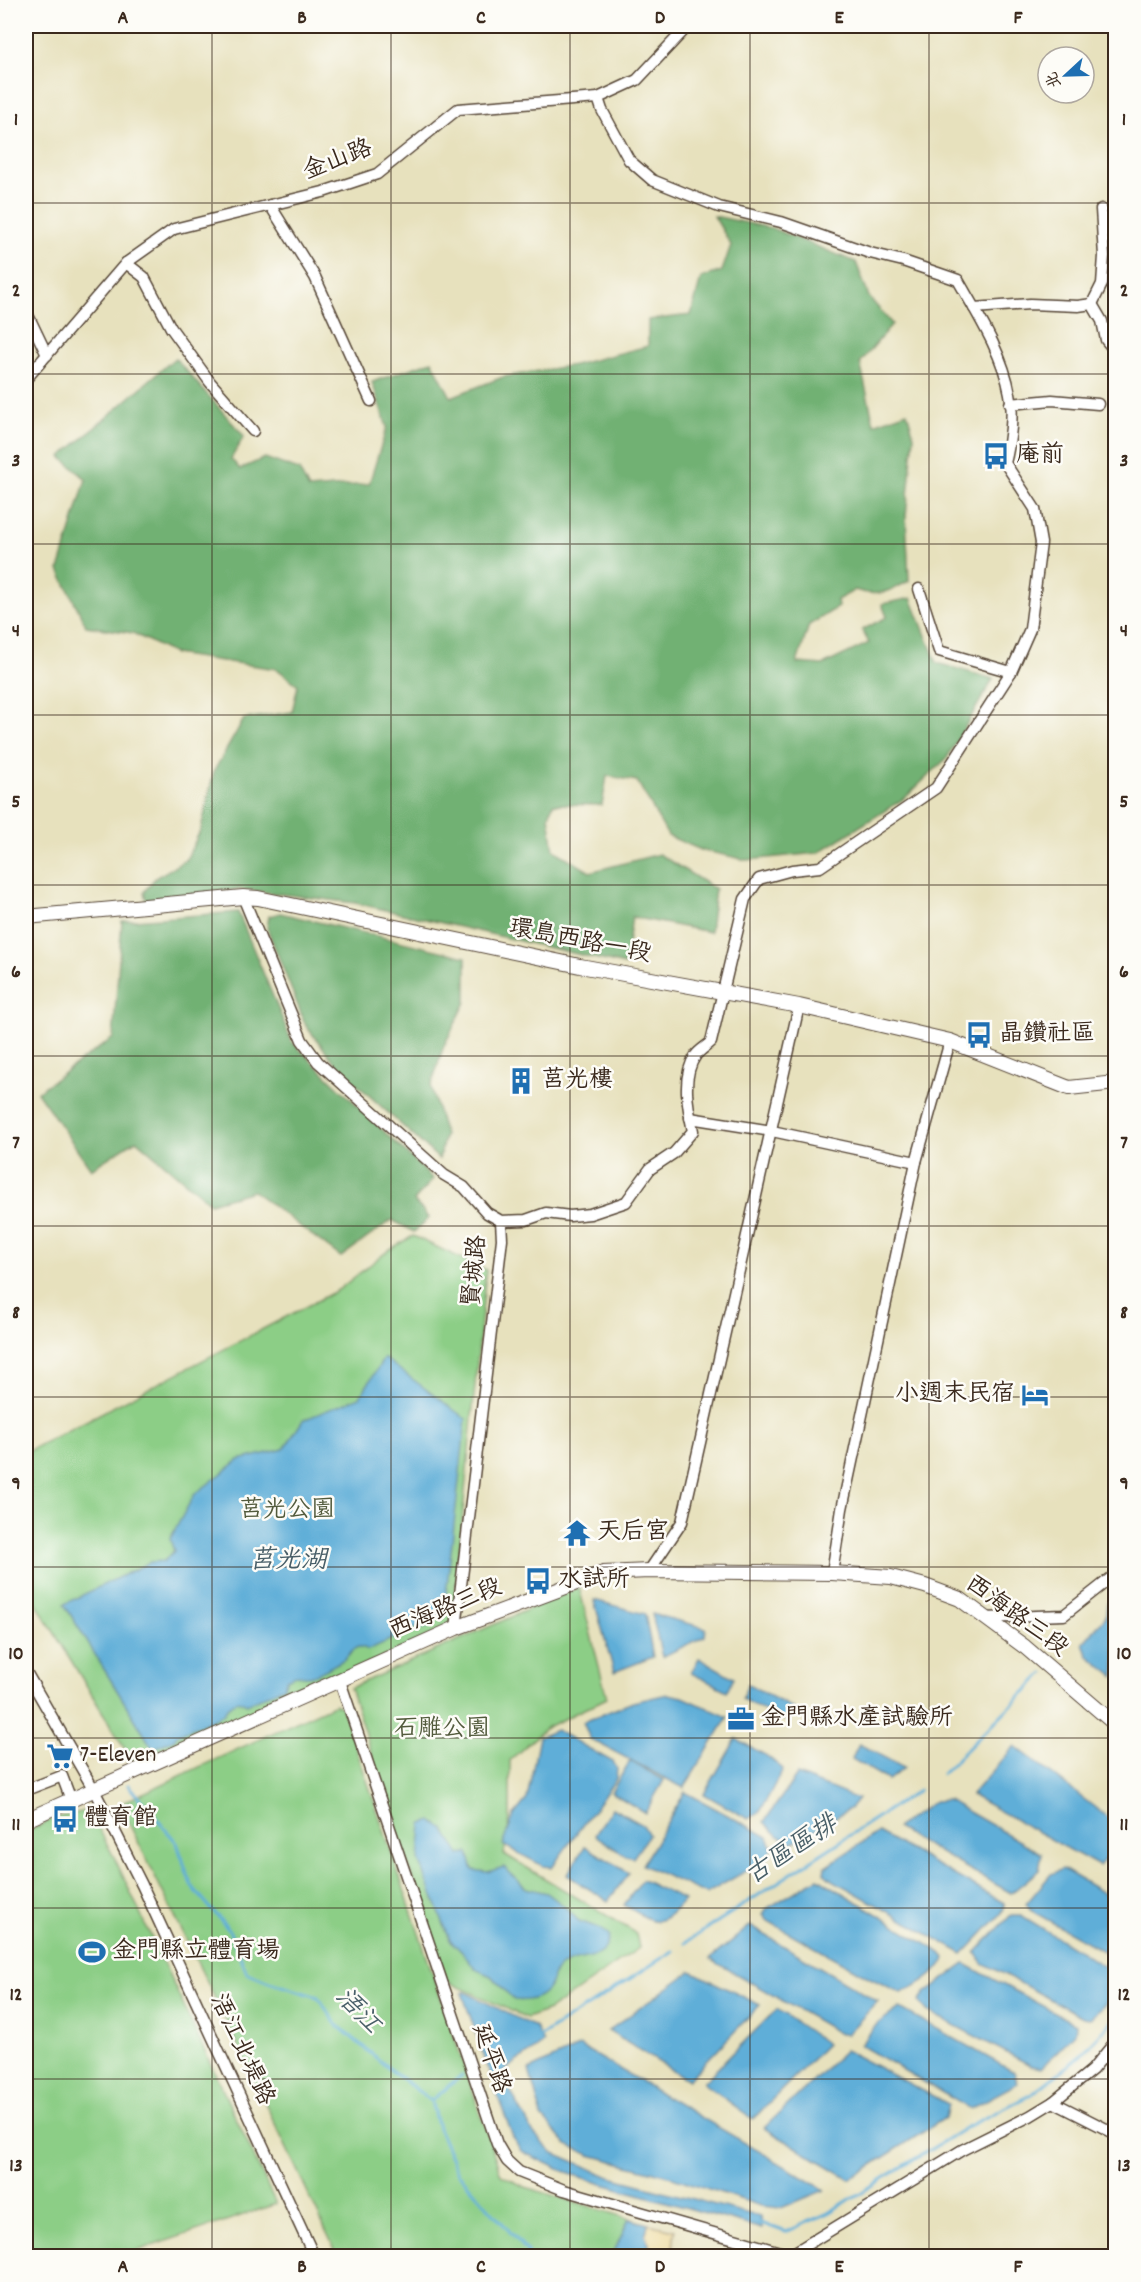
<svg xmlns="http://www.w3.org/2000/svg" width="1141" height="2282" viewBox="0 0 1141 2282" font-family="Dekko,'LXGW WenKai TC',sans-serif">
<rect width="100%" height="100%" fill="#fdfcf7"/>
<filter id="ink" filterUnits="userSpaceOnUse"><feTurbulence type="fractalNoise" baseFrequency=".0167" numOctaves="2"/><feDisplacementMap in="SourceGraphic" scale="12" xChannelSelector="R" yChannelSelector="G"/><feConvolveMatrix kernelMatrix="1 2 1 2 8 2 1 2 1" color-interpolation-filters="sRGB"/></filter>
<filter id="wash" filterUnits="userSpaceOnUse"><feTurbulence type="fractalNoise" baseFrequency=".008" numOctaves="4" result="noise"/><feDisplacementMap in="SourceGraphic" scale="24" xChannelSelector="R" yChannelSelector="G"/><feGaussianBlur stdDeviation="1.35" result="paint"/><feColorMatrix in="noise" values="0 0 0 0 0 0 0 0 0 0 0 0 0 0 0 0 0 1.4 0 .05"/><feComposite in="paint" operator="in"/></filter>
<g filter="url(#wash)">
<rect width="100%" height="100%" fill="#e7e1bd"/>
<!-- green -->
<g fill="#8cce86" stroke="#647c52" stroke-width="1.5">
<polygon points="413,1236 486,1270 452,1627 135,1766 26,1586 26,1452 338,1290 390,1249"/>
<polygon points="579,1587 607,1698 547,1727 510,1760 510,1818 504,1854 636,1933 639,1948 549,2010 527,2018 446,1981 350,1688"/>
<polygon points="335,1704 342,1707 501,2175 525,2187 648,2224 645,2236 648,2256 338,2256 226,2021 122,1809 124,1802"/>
<polygon points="89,1810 115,1859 276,2204 122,2256 26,2256 26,1832 55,1818"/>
</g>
<!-- forest -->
<g fill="#71b173" stroke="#566e48" stroke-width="1.5">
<path d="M 714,216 L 771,228 L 856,262 L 869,297 L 892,324 L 860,363 L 874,424 L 907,412 L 914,436 L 906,516 L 909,581 C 891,591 876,598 855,590 L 837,600 L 838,607 L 809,625 L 797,663 L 823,665 L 869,643 L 862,630 L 887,617 L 882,604 L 911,598 L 937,663 L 993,679 L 947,758 L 905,798 L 818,853 L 747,860 L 701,850 L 668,836 L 637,781 L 607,776 L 602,805 L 553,804 L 549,816 L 554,850 L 590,872 L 659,854 L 715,889 L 710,932 L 632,917 L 625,965 L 355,903 L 239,889 L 146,900 L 144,892 L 155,878 L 186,860 L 201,829 L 214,771 L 244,719 L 292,712 L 298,685 L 277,669 L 174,654 L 133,633 L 86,626 L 59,570 L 86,479 L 61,457 L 175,358 L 244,436 L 231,459 L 240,469 L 265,458 L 299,470 L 309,489 L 369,484 L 387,427 L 372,382 L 432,361 L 451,397 L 503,377 L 574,365 L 648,346 L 648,320 L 691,315 L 701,278 L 722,271 L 731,245 Z"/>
<polygon points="238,912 292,1042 433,1179 414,1201 429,1218 414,1232 392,1220 341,1257 253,1191 210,1203 136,1140 91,1169 37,1092 113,1038 122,921"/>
<polygon points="280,913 466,957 466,1002 443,1048 431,1087 445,1135 439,1159 340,1069 306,1026 267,928 269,916"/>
</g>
<!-- sand -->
<polygon fill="#eeda9e" stroke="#94825e" stroke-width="1.5" points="648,2224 675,2230 672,2256 648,2256 649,2244 645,2236"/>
<!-- water -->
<g fill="#5eaed8" stroke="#4c6c7b" stroke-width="1.5">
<path d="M 384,1358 L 466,1419 L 445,1604 C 440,1617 432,1631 416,1628 L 368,1650 C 353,1640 351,1657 341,1661 C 332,1666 320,1674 310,1676 C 299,1677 299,1672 287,1679 L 284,1687 L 247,1704 C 237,1698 228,1704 224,1714 L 177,1735 L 175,1739 L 153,1749 L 64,1604 L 150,1562 L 164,1561 L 174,1551 L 170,1539 L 194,1495 L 239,1460 L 284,1449 L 303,1420 L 360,1397 Z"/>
<polygon points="1115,1587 1115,1677 1088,1656 1083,1643 1106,1616 1107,1604"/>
<polygon points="594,1600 645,1614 653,1657 614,1672"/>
<polygon points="652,1614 706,1628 705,1636 662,1657"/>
<polygon points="699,1658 734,1678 727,1691 691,1673"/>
<polygon points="748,1684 794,1709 786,1721 742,1699"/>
<polygon points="668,1694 683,1697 728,1717 684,1788 590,1739 583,1722 633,1702"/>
<polygon points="556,1730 613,1762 617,1768 616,1779 552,1867 543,1866 503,1845 514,1815 527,1799 539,1737"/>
<polygon points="736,1739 767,1756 783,1769 760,1812 748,1819 704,1794"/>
<polygon points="859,1744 904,1768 888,1780 852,1759"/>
<polygon points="1015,1746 1115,1823 1115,1847 1099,1866 971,1795"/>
<polygon points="630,1761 664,1780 645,1813 611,1792"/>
<polygon points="797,1775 858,1799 851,1808 792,1843 780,1837 764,1822"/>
<polygon points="685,1792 768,1837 772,1848 767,1859 706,1894 642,1865"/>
<polygon points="948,1800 1042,1854 1039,1870 1011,1893 896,1828 935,1801"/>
<polygon points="612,1808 643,1825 649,1835 633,1858 626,1856 595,1835"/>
<path d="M 432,1821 L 444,1829 L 460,1855 L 468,1853 L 473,1870 L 487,1872 L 504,1867 L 526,1888 L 547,1893 L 564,1906 L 579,1921 L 599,1928 L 609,1936 C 606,1966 576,1952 558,1968 C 555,1971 553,1976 552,1981 C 545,1998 531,2002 514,2000 L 491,1976 L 475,1969 L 463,1953 L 450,1940 L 419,1860 L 422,1824 Z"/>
<polygon points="878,1832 1004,1903 1004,1908 1001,1914 963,1954 829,1878 824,1873 825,1867"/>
<polygon points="585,1846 629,1873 608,1901 567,1875"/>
<polygon points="1063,1869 1115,1900 1115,1958 1030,1910 1026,1904 1051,1874"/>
<path d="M 818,1878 L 941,1953 L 945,1958 C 940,1973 915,1987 901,1993 L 870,1978 L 768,1921 L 763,1915 L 766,1909 Z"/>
<path d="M 642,1880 L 684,1900 C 659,1930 655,1923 624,1905 Z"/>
<path d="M 1011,1915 L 1021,1915 L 1115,1973 C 1116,1993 1106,2006 1090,2018 L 1083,2017 L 983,1963 L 975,1953 Z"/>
<polygon points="750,1926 877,2001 878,2001 847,2034 840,2034 710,1959"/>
<polygon points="965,1964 1076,2024 1075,2033 1041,2068 1032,2066 927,2011 919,2001 925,1993"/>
<polygon points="691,1971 760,2005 688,2080 608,2031"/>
<polygon points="465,1992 535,2027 544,2043 492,2079 462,1993"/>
<polygon points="900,2008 1014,2072 1018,2083 970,2109 860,2045 877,2024"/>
<polygon points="777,2009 827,2044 753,2119 703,2083"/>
<polygon points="580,2046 825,2190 781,2208 761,2206 669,2176 590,2155 567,2145 542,2117 529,2070"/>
<polygon points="845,2050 948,2104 945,2118 850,2179 764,2128"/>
<polygon points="506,2083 534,2134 552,2152 610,2177 761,2217 762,2229 599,2183 558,2169 521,2151 513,2137 495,2089"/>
<polygon points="629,2219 648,2224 645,2236 649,2244 648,2256 609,2256 613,2254"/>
</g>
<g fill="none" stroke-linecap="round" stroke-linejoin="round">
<!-- stream -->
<g stroke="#5eaed8" stroke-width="3">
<polyline points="942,1774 1044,1673"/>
<polyline points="128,1785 177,1843 191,1885 229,1930 247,1973 269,1982 318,1997 336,2024 392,2071 431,2101 438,2128 458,2173 527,2251 528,2256"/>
<polyline points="685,1943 919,1790"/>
<polyline points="538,2038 673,1951"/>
<polyline points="431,2101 462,2075"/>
<polyline points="761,2223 786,2232 828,2213 965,2128 1032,2094 1078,2058 1116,2017"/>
</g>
</g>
</g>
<g filter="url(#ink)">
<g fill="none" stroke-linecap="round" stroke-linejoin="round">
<defs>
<g id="minor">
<polyline points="270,205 315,277 371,401"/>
<polyline points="126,263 144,277 171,328 210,382 253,431"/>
<polyline points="1092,304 1102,284 1104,256 1101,209"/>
<polyline points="974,308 1030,304 1078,306 1092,304 1102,321 1106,340 1116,352"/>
<polyline points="26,311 47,355"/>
<polyline points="26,379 126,263 174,229 323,192 377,174 458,109 598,98 637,80 688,26"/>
<polyline points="1010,404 1052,400 1098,404"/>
<polyline points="919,589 939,651 1011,672"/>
<polyline points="243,897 302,1040 318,1062 444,1175 464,1187 487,1213 501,1221"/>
<polyline points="690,1118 772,1131 916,1162"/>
<polyline points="649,1571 682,1522 799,1006"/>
<polyline points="832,1573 842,1509 916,1162 950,1041"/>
<polyline points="985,1618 1064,1615 1116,1574"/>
<path d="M 456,1628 L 502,1239 L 501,1221 L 526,1220 L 546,1213 L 570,1216 L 590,1214 L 626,1202 L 650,1169 L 674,1153 L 693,1131 C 688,1108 681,1076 696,1055 C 700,1050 707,1046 711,1042 L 745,899 L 759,879 L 792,870 L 820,867 L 936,788 L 1011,672 L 1030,629 L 1041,543 L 1035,509 L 1005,463 C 1010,444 1014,413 1010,394 C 1003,354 978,315 958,280 L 903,261 L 870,253 L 781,222 L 719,207 L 652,180 L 629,160 L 602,110 L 598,98"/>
<polyline points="26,1672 94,1790 142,1885 314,2256"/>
<polyline points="340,1681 497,2144 507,2161 519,2172 564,2190 794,2256"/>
<polyline points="26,1790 62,1776 71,1800"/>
<polyline points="1053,2102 1116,2134"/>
<polyline points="790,2255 962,2150 1030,2116 1053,2102 1092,2070 1116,2041"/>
</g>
<g id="major">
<polyline points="26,917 243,897 258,898 580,966 799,1006 950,1041 1069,1088 1116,1083"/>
<polyline points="26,1820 456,1628 603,1573 649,1571 832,1573 891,1577 925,1586 960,1599 1025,1647 1116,1725"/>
</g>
</defs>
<!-- minor casing -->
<use href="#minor" stroke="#554536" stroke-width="13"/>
<!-- major casing -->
<use href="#major" stroke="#554536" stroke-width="16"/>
<!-- minor -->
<use href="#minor" stroke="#fff" stroke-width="10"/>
<!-- major -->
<use href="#major" stroke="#fff" stroke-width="14"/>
</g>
</g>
<!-- grid -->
<path fill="none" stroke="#3b2a1e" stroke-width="1.5" stroke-opacity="0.55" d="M 212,26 L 212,2256M 391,26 L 391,2256M 570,26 L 570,2256M 750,26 L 750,2256M 929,26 L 929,2256M 26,203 L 1116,203M 26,374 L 1116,374M 26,544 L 1116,544M 26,715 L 1116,715M 26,885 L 1116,885M 26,1056 L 1116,1056M 26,1226 L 1116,1226M 26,1397 L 1116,1397M 26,1567 L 1116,1567M 26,1738 L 1116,1738M 26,1908 L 1116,1908M 26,2079 L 1116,2079"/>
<!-- icons -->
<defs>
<symbol id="bus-bare" viewBox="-9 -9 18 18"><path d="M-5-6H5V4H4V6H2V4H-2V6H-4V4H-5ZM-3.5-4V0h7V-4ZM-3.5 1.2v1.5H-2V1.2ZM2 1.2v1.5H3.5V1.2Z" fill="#1f6fb2" stroke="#fdfcf7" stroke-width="2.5" paint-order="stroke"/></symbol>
<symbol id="building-bare" viewBox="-9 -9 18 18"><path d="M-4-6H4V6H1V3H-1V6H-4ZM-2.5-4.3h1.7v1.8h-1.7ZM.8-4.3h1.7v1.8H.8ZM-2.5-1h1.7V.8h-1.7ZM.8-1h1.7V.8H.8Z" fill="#1f6fb2" stroke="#fdfcf7" stroke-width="2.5" paint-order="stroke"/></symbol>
<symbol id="hotel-bare" viewBox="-9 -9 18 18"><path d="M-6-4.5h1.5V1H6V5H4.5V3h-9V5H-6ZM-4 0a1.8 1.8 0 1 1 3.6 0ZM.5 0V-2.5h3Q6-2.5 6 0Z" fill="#1f6fb2" stroke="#fdfcf7" stroke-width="2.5" paint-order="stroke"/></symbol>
<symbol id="temple-bare" viewBox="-9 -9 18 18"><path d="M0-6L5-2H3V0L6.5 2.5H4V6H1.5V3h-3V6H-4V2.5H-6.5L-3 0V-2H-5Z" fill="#1f6fb2" stroke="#fdfcf7" stroke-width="2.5" paint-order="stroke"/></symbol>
<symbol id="office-bare" viewBox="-9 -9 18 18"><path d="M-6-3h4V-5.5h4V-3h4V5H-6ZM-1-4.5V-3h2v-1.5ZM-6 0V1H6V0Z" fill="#1f6fb2" stroke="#fdfcf7" stroke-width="2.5" paint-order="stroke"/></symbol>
<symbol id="supermarket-bare" viewBox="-9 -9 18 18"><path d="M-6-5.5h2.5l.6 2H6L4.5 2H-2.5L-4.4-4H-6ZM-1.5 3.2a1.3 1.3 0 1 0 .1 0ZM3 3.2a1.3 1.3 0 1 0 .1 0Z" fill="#1f6fb2" stroke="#fdfcf7" stroke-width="2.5" paint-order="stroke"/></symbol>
<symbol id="stadium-bare" viewBox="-9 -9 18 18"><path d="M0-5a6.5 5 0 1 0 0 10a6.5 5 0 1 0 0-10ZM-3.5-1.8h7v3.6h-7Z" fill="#1f6fb2" stroke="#fdfcf7" stroke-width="2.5" paint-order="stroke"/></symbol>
</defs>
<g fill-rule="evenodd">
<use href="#bus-bare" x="977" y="437" width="38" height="38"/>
<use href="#bus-bare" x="960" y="1016" width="38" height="38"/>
<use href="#building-bare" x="502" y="1062" width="38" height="38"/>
<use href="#hotel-bare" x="1016" y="1376" width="38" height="38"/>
<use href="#temple-bare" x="558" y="1514" width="38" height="38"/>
<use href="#bus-bare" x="519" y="1562" width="38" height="38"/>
<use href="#office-bare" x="722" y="1700" width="38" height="38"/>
<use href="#supermarket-bare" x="41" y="1737" width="38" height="38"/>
<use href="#bus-bare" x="46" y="1800" width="38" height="38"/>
<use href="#stadium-bare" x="73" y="1933" width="38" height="38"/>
</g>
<g text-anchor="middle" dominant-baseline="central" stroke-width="5" stroke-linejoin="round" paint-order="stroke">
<!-- street labels -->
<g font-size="24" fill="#3b2a1e" stroke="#fdfcf7">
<text transform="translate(338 161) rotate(-21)">金山路</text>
<text transform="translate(580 942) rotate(11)">環島西路一段</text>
<text transform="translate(476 1271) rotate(-85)">賢城路</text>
<text transform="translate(446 1610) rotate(-23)">西海路三段</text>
<text transform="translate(1016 1617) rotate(36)">西海路三段</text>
<text transform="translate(241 2050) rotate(65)">浯江北堤路</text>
<text transform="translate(490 2059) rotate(71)">延平路</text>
</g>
<!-- poi labels -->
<g font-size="24" fill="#3b2a1e" stroke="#fdfcf7" text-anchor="start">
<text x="1016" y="456">庵前</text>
<text x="999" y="1035">晶鑽社區</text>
<text x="541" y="1081">莒光樓</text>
<text x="1015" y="1395" text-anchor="end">小週末民宿</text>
<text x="597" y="1533">天后宮</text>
<text x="558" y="1581">水試所</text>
<text x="761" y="1719">金門縣水產試驗所</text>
<text x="80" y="1756">7-Eleven</text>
<text x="85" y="1819">體育館</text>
<text x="112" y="1952">金門縣立體育場</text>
</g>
<!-- park labels -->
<g font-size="24" fill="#535b3d" stroke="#fdfcf7">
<text x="287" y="1511">莒光公園</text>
<text x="442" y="1730">石雕公園</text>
</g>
<!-- water labels -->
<g font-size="26" font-style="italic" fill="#495f68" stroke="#fdfcf7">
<text x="288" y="1561">莒光湖</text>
<text transform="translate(792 1851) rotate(-33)">古區區排</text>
<text transform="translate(357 2012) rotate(46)">浯江</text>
</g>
</g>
<!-- margin -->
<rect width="1141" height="2282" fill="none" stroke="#fdfcf7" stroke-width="66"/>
<!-- north arrow -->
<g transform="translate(1066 75) rotate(248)"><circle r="28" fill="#fdfcf7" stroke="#afa8a0" stroke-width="1.5"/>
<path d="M0-4.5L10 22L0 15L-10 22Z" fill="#1f6fb2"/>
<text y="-9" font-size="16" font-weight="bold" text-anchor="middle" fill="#3b2a1e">北</text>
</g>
<rect x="33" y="33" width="1075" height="2216" fill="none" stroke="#3b2a1e" stroke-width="2"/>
<g font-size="20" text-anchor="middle" font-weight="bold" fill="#3b2a1e">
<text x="123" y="23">A</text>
<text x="302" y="23">B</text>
<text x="481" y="23">C</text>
<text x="660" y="23">D</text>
<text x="839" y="23">E</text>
<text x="1018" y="23">F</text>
<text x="16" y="125">1</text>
<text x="1124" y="125">1</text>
<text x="16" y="296">2</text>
<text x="1124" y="296">2</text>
<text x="16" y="466">3</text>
<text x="1124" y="466">3</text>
<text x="16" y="636">4</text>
<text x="1124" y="636">4</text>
<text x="16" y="807">5</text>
<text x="1124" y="807">5</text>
<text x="16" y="977">6</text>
<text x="1124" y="977">6</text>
<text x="16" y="1148">7</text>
<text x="1124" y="1148">7</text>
<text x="16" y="1318">8</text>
<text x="1124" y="1318">8</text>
<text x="16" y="1489">9</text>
<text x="1124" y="1489">9</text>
<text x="16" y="1659">10</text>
<text x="1124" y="1659">10</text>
<text x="16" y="1830">11</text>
<text x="1124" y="1830">11</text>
<text x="16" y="2000">12</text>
<text x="1124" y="2000">12</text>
<text x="16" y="2171">13</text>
<text x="1124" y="2171">13</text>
<text x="123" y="2272">A</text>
<text x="302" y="2272">B</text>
<text x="481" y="2272">C</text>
<text x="660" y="2272">D</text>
<text x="839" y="2272">E</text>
<text x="1018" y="2272">F</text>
</g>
</svg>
